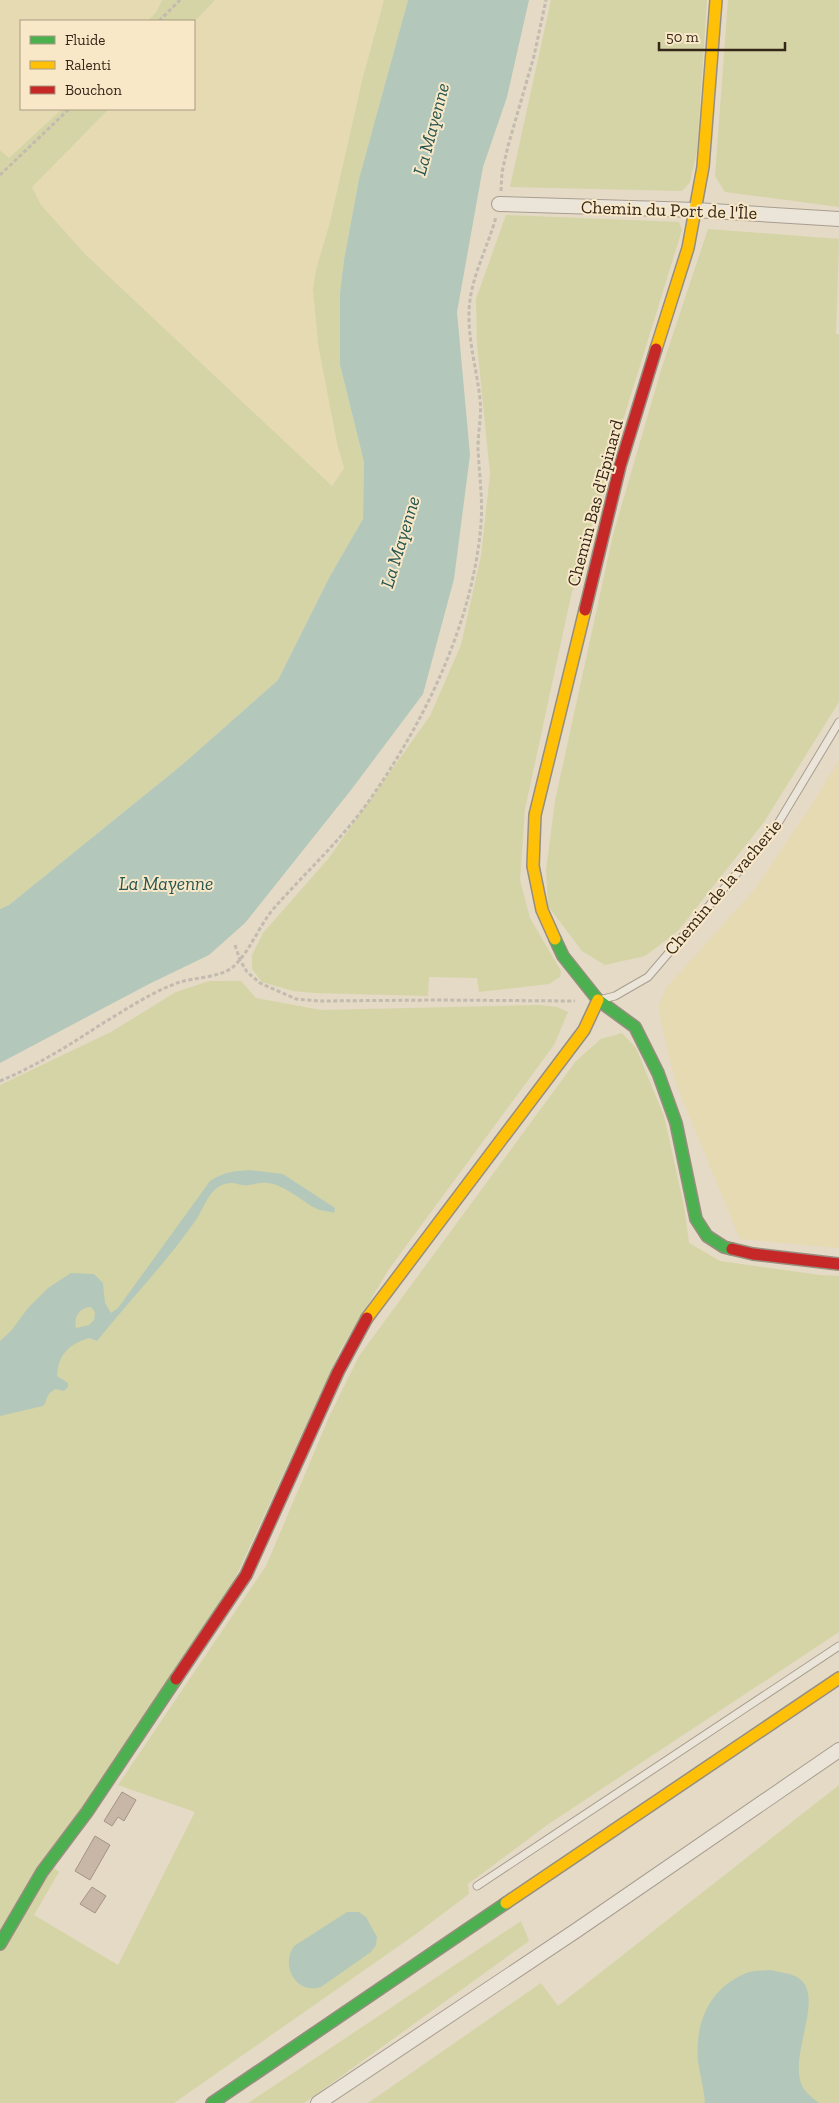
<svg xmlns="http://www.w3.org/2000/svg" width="839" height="2103" viewBox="0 0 839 2103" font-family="'Zilla Slab',serif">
<rect width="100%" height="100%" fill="#e4dac5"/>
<!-- farmland -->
<g fill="#e6dab3">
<polygon points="0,0 162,0 157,11 148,21 21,21 21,109 62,109 9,158 0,150"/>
<polygon points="215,0 384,0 362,81 330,222 316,270 337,443 344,468 331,486 86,255 41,205 32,187 109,109 194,109 194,22"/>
<polygon points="839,760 839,1248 740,1239 675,1081 658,1007 666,988 754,890 813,803"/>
</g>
<!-- green -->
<g fill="#d5d4a6">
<polygon points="162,0 215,0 194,22 148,21 157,11"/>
<polygon points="384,0 408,0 359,179 344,260 340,293 340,365 364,462 363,519 330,576 278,680 183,764 9,905 0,909 0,150 9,158 62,109 109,109 32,187 41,205 86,255 332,486 344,468 337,443 318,344 313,289 316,270 330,222 362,81"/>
<polygon points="551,0 707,0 697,151 690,182 682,191 510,187"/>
<polygon points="728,0 839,0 839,207 725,192 715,176"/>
<polygon points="506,215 679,222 682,230 620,430 571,596 525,809 520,880 530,918 561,971 560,977 549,984 479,992 477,978 429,977 428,996 314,993 293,991 262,982 252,969 252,955 263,933 328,859 430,716 461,645 481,556 490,474 477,344 476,299"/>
<polygon points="708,229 839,239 836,334 839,334 839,702 764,822 678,931 645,956 605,965 582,951 548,906 546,870 555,801 613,535 661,370"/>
<polygon points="209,981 241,981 256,998 321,1010 539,1005 557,1007 568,1012 554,1045 389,1269 341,1349 225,1600 46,1861 59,1872 34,1915 118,1965 195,1812 118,1785 266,1566 330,1415 359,1356 576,1061 601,1039 622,1033 636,1048 664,1116 684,1206 689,1243 720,1261 820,1275 839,1276 839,1632 547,1825 468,1884 469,1894 416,1934 174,2103 0,2103 0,1085 111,1032 176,992"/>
<polygon points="839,1785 839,2103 368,2103 541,1983 558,2006"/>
<polygon points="521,1921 529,1941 304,2103 248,2103"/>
</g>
<!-- water -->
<g fill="#b3c8ba" fill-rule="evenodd">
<polygon points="408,0 529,0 507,97 483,167 457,312 470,455 454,579 423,694 351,790 245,923 209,955 149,984 0,1063 0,909 9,905 183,764 278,680 330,576 363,519 364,462 340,365 340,293 344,260 359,179"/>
<path d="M 250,1170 L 283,1174 L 335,1208 L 334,1213 C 328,1211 320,1211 315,1208 C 301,1200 284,1185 268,1183 C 261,1182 256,1184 249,1185 C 239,1187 233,1179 220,1186 C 208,1192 203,1210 196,1220 C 166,1263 129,1301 97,1341 L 89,1338 C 69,1344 58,1355 57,1376 L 68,1383 L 68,1387 L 64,1391 L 56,1389 C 44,1395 49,1399 43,1406 L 0,1416 L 0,1341 L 11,1331 L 28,1308 L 48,1288 L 71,1273 L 94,1274 L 103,1283 L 105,1303 L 111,1313 L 118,1308 L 210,1181 C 223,1172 235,1171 250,1170 ZM 91,1307 L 95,1312 L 94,1320 L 89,1325 L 76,1328 C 74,1316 79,1308 91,1307 Z"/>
<path d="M 347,1912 L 359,1912 L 366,1917 L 377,1937 L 376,1945 L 371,1952 L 321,1987 C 296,1995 280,1966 294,1946 Z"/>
<path d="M 771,1970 C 781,1973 796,1973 803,1982 C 822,2005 786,2062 804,2089 C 808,2095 814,2099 819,2103 L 705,2103 C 704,2089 700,2075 698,2061 C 695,2024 708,1990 744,1974 C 751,1970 763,1971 771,1970 Z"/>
</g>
<!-- building -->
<g fill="#c8b7a6" stroke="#a39485">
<polygon points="122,1792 136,1800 124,1821 118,1817 112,1826 104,1821"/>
<polygon points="95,1836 110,1845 90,1880 75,1871"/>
<polygon points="92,1887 106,1896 95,1913 80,1904"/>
</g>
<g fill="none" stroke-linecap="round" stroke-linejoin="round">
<defs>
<g id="lane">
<polyline points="603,999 615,996 648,977 774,830 839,722"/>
<polyline points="477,1886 839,1646"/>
</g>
<g id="street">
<polyline points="499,204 696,210 839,219"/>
<polyline points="318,2103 577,1930 839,1750"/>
</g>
<g id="fast">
<polyline points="555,939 563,956 598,1000 635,1027 658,1073 676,1123 696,1219 707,1236 724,1247 732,1249"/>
<polyline points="0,1944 42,1872 87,1812 176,1679"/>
<polyline points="212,2103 506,1903"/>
</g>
<g id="slow">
<polyline points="656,349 688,248 703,167 716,0"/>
<polyline points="555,939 542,910 533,866 535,815 585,610"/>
<polyline points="367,1318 584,1030 598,1000"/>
<polyline points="506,1903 839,1678"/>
</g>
<g id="jam">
<polyline points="585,610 620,466 656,349"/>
<polyline points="732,1249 753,1254 839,1264"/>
<polyline points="176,1679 246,1575 338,1372 367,1318"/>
</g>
</defs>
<!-- lane casing -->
<use href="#lane" stroke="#a89e90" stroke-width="9"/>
<!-- street casing -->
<use href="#street" stroke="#a89e90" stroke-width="16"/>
<!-- fast casing -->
<use href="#fast" stroke="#978e80" stroke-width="14"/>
<!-- slow casing -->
<use href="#slow" stroke="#978e80" stroke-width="14"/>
<!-- jam casing -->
<use href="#jam" stroke="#978e80" stroke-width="14"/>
<!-- path -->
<g stroke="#c3bbb0" stroke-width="3" stroke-dasharray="4 2.5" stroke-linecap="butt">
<polyline points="159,21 180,0"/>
<polyline points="0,175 69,109"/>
<polyline points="501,191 502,172 508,146 534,56 546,0"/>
<polyline points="235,945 240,960 247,972 260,983 296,999 319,1001 437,1000 575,1001"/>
<path d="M 0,1081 C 36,1066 68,1046 100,1025 C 125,1010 150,993 177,983 C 194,977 221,978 234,966 C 251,950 259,925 275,907 C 305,873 339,842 366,805 C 423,725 473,624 481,524 C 483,499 479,473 478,448 C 478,431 482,415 480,399 C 477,371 469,345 469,317 C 468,282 487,250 496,217"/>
</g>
<!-- lane -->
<use href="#lane" stroke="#ebe4d8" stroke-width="7"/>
<!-- street -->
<use href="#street" stroke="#ebe4d8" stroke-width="14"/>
<!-- fast -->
<use href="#fast" stroke="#4caf50" stroke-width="11"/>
<!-- slow -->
<use href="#slow" stroke="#ffc107" stroke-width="11"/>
<!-- jam -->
<use href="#jam" stroke="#c62828" stroke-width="11"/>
</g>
<g text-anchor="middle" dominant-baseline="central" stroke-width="4" stroke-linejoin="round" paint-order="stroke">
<!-- street labels -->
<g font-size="18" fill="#352619" stroke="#f8e8c8">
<text transform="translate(669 210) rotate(2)">Chemin du Port de l'Île</text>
<text transform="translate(595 503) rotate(-75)">Chemin Bas d'Epinard</text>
<text transform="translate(723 887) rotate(-50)">Chemin de la vacherie</text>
</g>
<!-- water labels -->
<g font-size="19" font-style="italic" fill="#275652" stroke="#f8e8c8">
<text transform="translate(431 129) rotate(-75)">La Mayenne</text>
<text transform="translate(400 542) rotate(-73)">La Mayenne</text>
<text x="166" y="883">La Mayenne</text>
</g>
</g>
<!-- legend -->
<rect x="20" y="20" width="175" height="90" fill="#f8e8c8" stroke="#aa9a82"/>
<rect x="30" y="36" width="25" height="8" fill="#4caf50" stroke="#aa9a82"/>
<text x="65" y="45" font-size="15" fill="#352619">Fluide</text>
<rect x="30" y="61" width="25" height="8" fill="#ffc107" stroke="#aa9a82"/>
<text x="65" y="70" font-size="15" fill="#352619">Ralenti</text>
<rect x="30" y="86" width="25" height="8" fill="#c62828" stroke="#aa9a82"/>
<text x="65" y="95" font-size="15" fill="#352619">Bouchon</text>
<!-- scale -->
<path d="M659 42v8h126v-8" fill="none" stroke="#352619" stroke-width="2.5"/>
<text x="666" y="42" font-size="15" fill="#352619" stroke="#f8e8c8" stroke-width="4" paint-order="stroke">50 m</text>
</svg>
